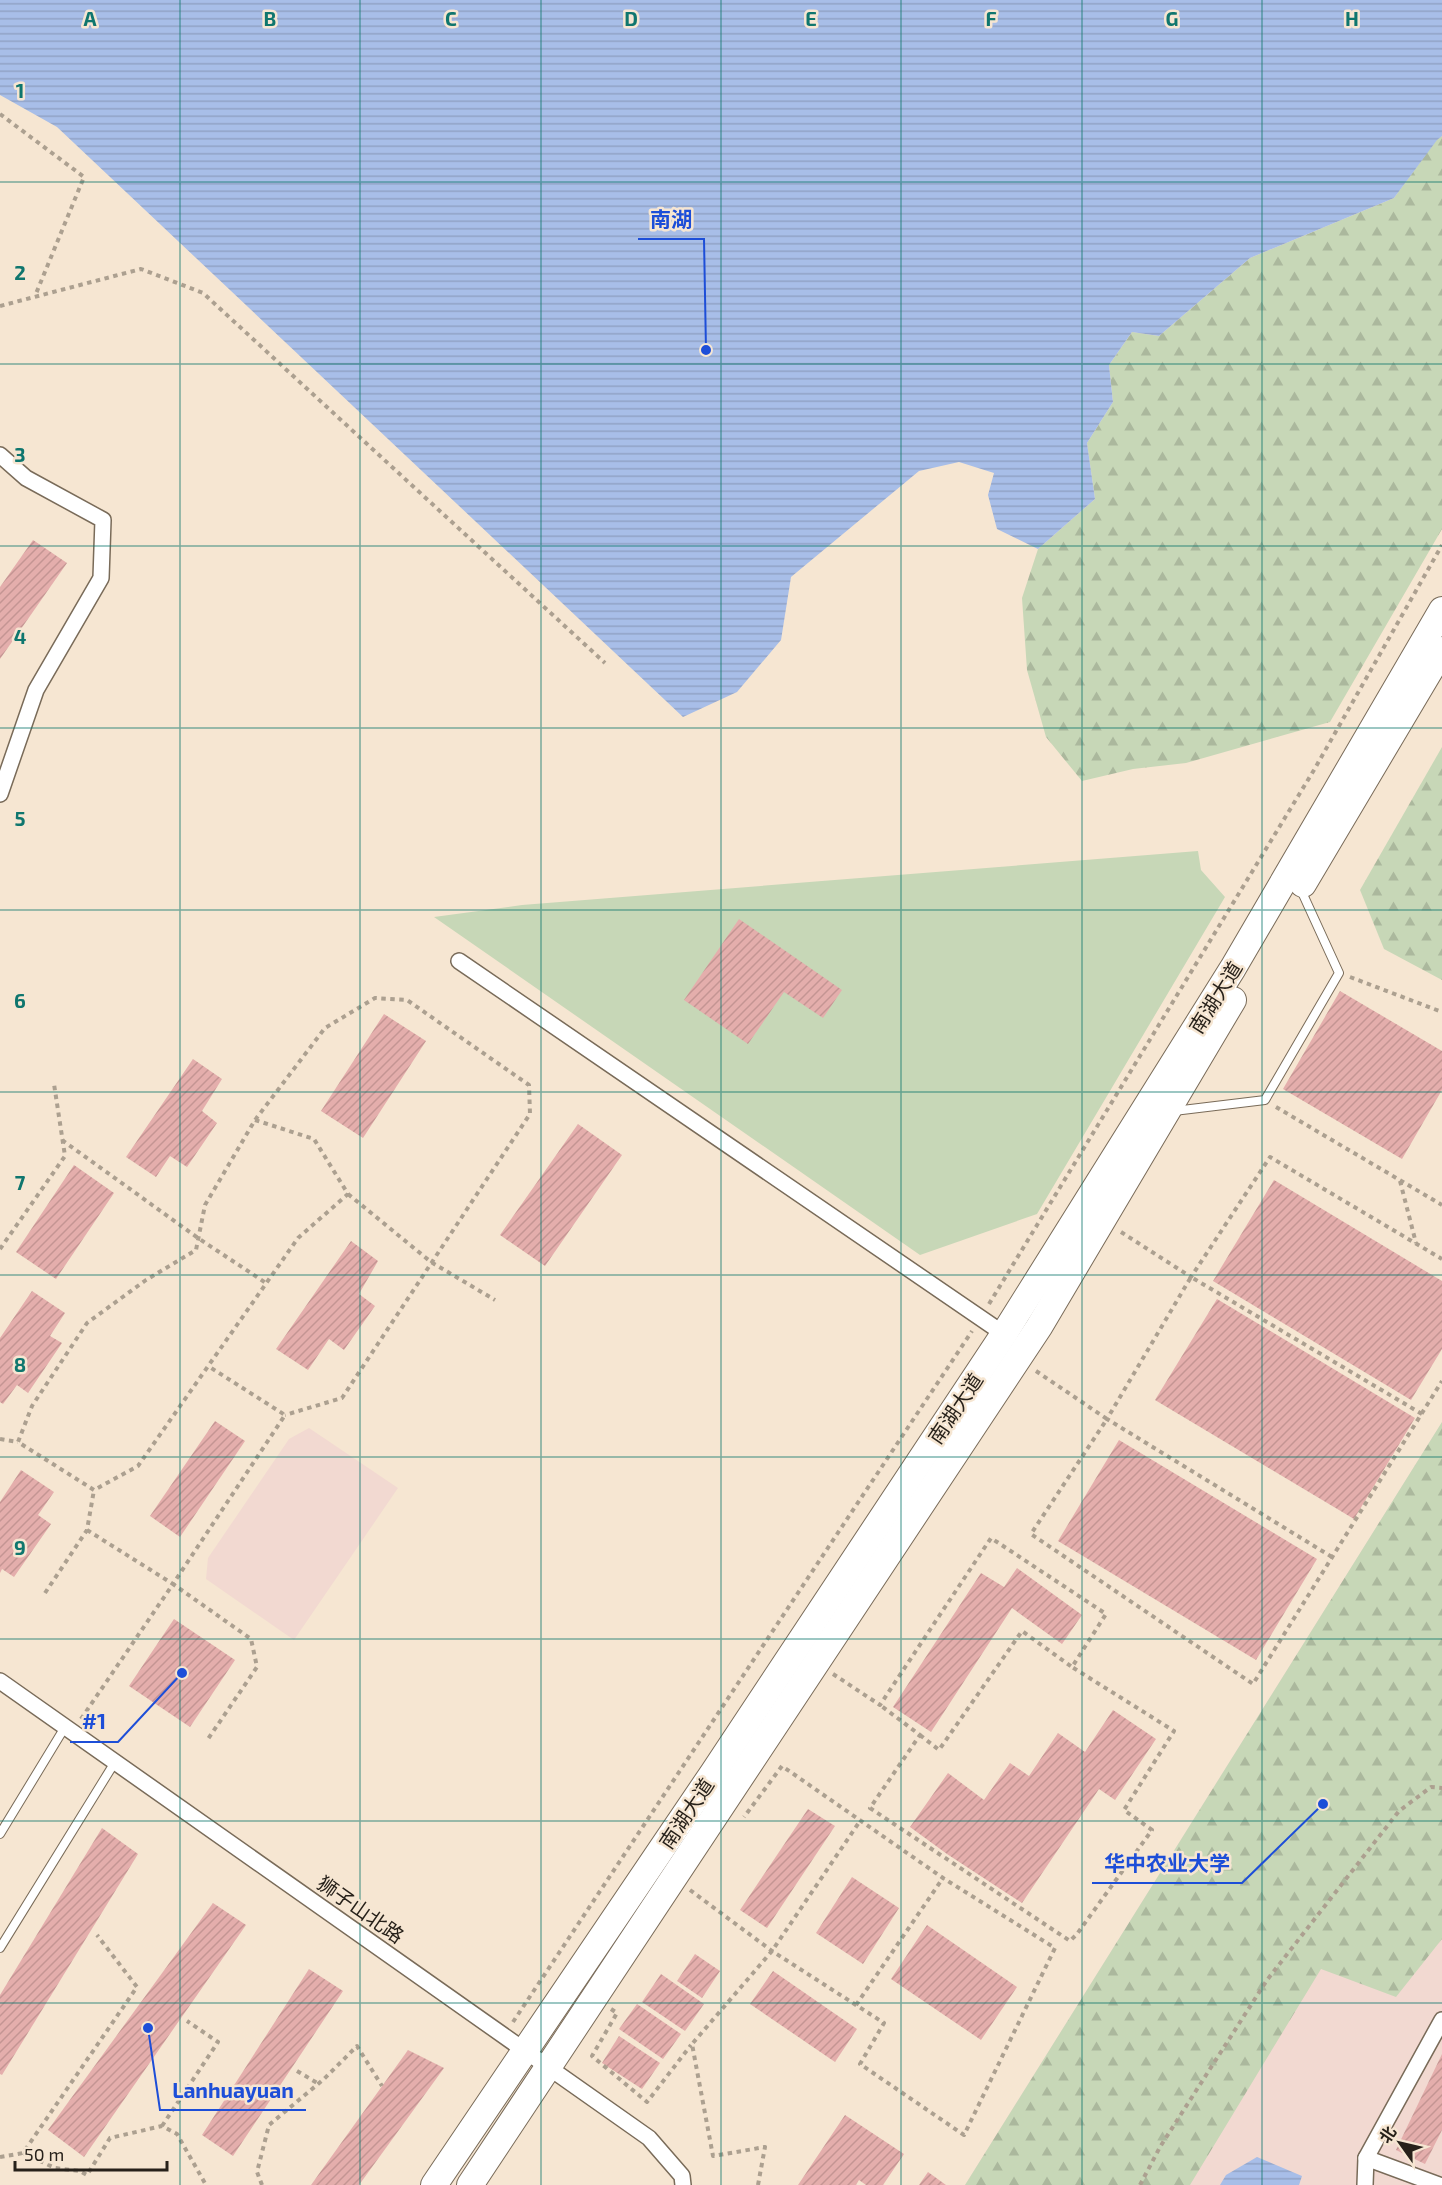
<svg xmlns="http://www.w3.org/2000/svg" width="1442" height="2185" viewBox="0 0 1442 2185" font-family="'Exo 2','Noto Sans SC',sans-serif">
<defs>
<pattern id="forest-firs" width="22" height="20" patternUnits="userSpaceOnUse" patternTransform="scale(1.5)"><rect width="22" height="20" fill="#c7d7b7"/><path d="M5 1l3.5 6h-7zM16 11l3.5 6h-7z" fill="#abb89d"/></pattern>
<pattern id="water-rules" width="6" height="5" patternUnits="userSpaceOnUse" patternTransform="scale(1.5)"><rect width="6" height="5" fill="#a8bee8"/><path d="M0 2.5h6" fill="none" stroke="#91a3c6"/></pattern>
<pattern id="building-hatch" width="6" height="6" patternUnits="userSpaceOnUse" patternTransform="scale(1.5)"><rect width="6" height="6" fill="#e4aeac"/><path d="M-1 1l2-2M0 6l6-6M5 7l2-2" fill="none" stroke="#c49593"/></pattern>
</defs>
<rect width="100%" height="100%" fill="#f6e6d2"/>
<!-- education -->
<g fill="#f2d9d1">
<polygon points="1442,1422 1442,2185 965,2185"/>
<polygon points="309,1428 398,1488 294,1640 206,1579 208,1558 289,1439"/>
</g>
<!-- forest -->
<g fill="url(#forest-firs)">
<polygon points="1442,136 1442,529 1330,722 1186,763 1133,769 1082,781 1046,737 1027,670 1022,598 1038,549 1095,499 1087,443 1113,402 1109,365 1132,332 1159,336 1250,258 1394,198 1437,139"/>
<polygon points="1442,747 1442,980 1384,949 1360,890"/>
<polygon points="1442,1422 1442,1939 1396,1997 1321,1969 1190,2185 965,2185"/>
</g>
<!-- green -->
<polygon fill="#c7d7b7" points="1198,851 1201,870 1225,897 1037,1214 920,1255 434,917 522,905"/>
<!-- water -->
<g fill="url(#water-rules)">
<polygon points="0,0 1442,0 1442,136 1437,140 1394,198 1250,258 1159,336 1132,332 1109,365 1113,402 1087,443 1095,499 1038,549 997,529 988,495 994,473 959,462 919,471 791,577 781,640 737,692 683,717 57,127 0,95"/>
<polygon points="1257,2157 1302,2176 1299,2185 1220,2185 1226,2175"/>
</g>
<!-- building -->
<g fill="url(#building-hatch)">
<polygon points="33,540 67,563 0,659 0,587"/>
<polygon points="739,919 842,990 823,1018 784,992 748,1044 684,1000"/>
<polygon points="1340,991 1442,1051 1442,1090 1402,1159 1283,1089"/>
<polygon points="384,1014 426,1041 363,1138 321,1111"/>
<polygon points="193,1059 222,1079 202,1111 217,1123 187,1167 170,1156 156,1177 126,1157"/>
<polygon points="578,1124 622,1155 545,1266 500,1235"/>
<polygon points="74,1165 114,1193 56,1279 16,1252"/>
<polygon points="1274,1180 1442,1281 1442,1349 1411,1400 1213,1281"/>
<polygon points="351,1241 378,1261 359,1294 375,1306 344,1350 329,1339 308,1370 276,1349"/>
<polygon points="32,1291 65,1313 50,1336 62,1343 28,1393 17,1385 3,1404 0,1402 0,1338"/>
<polygon points="1217,1299 1415,1418 1354,1519 1155,1400"/>
<polygon points="215,1421 245,1441 180,1537 150,1516"/>
<polygon points="1119,1440 1317,1559 1256,1660 1058,1541"/>
<polygon points="21,1470 54,1492 38,1515 51,1524 14,1577 2,1569 0,1573 0,1502"/>
<polygon points="1017,1568 1082,1615 1062,1644 1012,1608 931,1732 893,1707 981,1573 1004,1587"/>
<polygon points="174,1619 235,1660 190,1727 129,1686"/>
<polygon points="1113,1710 1156,1739 1115,1800 1099,1789 1022,1903 947,1854 910,1827 948,1773 984,1800 1010,1763 1029,1776 1058,1733 1085,1752"/>
<polygon points="808,1809 835,1826 767,1928 740,1910"/>
<polygon points="102,1828 138,1854 2,2075 0,2074 0,1995"/>
<polygon points="852,1877 899,1908 863,1964 816,1933"/>
<polygon points="213,1903 246,1925 84,2157 48,2130"/>
<polygon points="927,1925 1017,1987 981,2040 891,1979"/>
<polygon points="695,1954 720,1971 702,1998 677,1981"/>
<polygon points="309,1969 343,1991 233,2156 202,2135"/>
<polygon points="773,1971 857,2029 835,2062 750,2004"/>
<polygon points="661,1974 704,2004 685,2031 642,2002"/>
<polygon points="637,2004 681,2034 663,2059 619,2029"/>
<polygon points="619,2036 660,2063 642,2089 602,2063"/>
<polygon points="408,2050 444,2068 359,2185 311,2185"/>
<polygon points="1442,2054 1442,2130 1425,2164 1396,2150"/>
<polygon points="845,2115 904,2154 883,2185 866,2185 859,2180 856,2185 798,2185"/>
<polygon points="928,2172 946,2185 919,2185"/>
</g>
<g fill="none" stroke-linecap="round" stroke-linejoin="round">
<defs>
<g id="service">
<polyline points="1174,1111 1265,1100 1339,973 1301,890"/>
<polyline points="0,1834 65,1727"/>
<polyline points="0,1948 115,1762"/>
</g>
<g id="minor">
<polyline points="0,455 26,478 103,520 101,578 36,690 0,794"/>
<polyline points="459,961 1004,1334"/>
<polyline points="0,1681 649,2138 682,2176 683,2185"/>
<polyline points="1366,2158 1439,2185"/>
<polyline points="1365,2185 1366,2158 1442,2020"/>
</g>
<g id="primary">
<polyline points="1303,884 1442,650"/>
<polyline points="434,2185 713,1773 1004,1334 1233,968 1442,610"/>
<polyline points="470,2185 1039,1327 1233,1000"/>
</g>
</defs>
<!-- service casing -->
<use href="#service" stroke="#796b59" stroke-width="10"/>
<!-- minor casing -->
<use href="#minor" stroke="#796b59" stroke-width="18"/>
<!-- primary casing -->
<use href="#primary" stroke="#796b59" stroke-width="28"/>
<!-- path -->
<g stroke="#aca090" stroke-width="4" stroke-dasharray="4.5 4.5" stroke-linecap="butt">
<polyline points="0,114 84,177 35,296"/>
<polyline points="0,306 141,269 203,293 605,663"/>
<polyline points="1350,977 1442,1012"/>
<polyline points="1276,1107 1442,1205"/>
<polyline points="255,1120 314,1139 348,1194 298,1238 138,1466 94,1490 18,1442 32,1406 87,1323 146,1280 196,1250 205,1205 255,1120 325,1028 375,998 407,1000 529,1085 530,1114 342,1398 285,1415"/>
<polyline points="62,1140 198,1238 266,1283"/>
<polyline points="1400,1181 1416,1243"/>
<polyline points="348,1194 431,1262 495,1300"/>
<polyline points="1121,1232 1191,1277 1270,1157 1442,1259"/>
<polyline points="0,1249 65,1156 54,1084"/>
<polyline points="989,1304 1314,770 1442,545"/>
<polyline points="1036,1371 1107,1419 1031,1534 1253,1684 1442,1381"/>
<polyline points="0,1439 18,1442"/>
<polyline points="87,1530 173,1584 285,1415 208,1366"/>
<polyline points="1332,1557 1107,1419 1191,1277 1422,1414"/>
<polyline points="45,1593 87,1530 94,1490"/>
<polyline points="833,1674 880,1705 991,1538 1106,1614 1072,1667 1174,1731 1124,1810 1152,1830 1077,1934 1070,1941 870,1808 920,1735 880,1705"/>
<polyline points="81,1719 173,1584 251,1639 257,1667 208,1739"/>
<polyline points="920,1735 939,1750 1022,1631 1072,1667"/>
<polyline points="690,1890 772,1951 884,2023 860,2064 964,2135 1055,1948 943,1878 782,1766 744,1817"/>
<polyline points="856,2005 943,1878"/>
<polyline points="611,2009 617,2013 592,2056 647,2102 691,2045"/>
<polyline points="513,2022 972,1331"/>
<polyline points="297,2071 319,2084"/>
<polyline points="162,2126 218,2042 187,2021"/>
<polyline points="23,2153 55,2168 80,2171 87,2175 110,2138 162,2126 177,2134 206,2185"/>
<polyline points="0,2157 23,2153 137,1987 97,1935"/>
<polyline points="262,2185 257,2172 269,2125 324,2079 357,2046 382,2086"/>
<polyline points="758,2185 765,2147 713,2156 692,2044 772,1951 860,1821"/>
<polyline points="1140,2185 1160,2147 1267,1980 1399,1811 1431,1787 1442,1788"/>
</g>
<!-- service -->
<use href="#service" stroke="#fff" stroke-width="8"/>
<!-- minor -->
<use href="#minor" stroke="#fff" stroke-width="15"/>
<!-- primary -->
<use href="#primary" stroke="#fff" stroke-width="26"/>
</g>
<!-- grid -->
<path fill="none" stroke="#0f766e" stroke-width="1.5" stroke-opacity="0.55" d="M 180,0 L 180,2185M 360,0 L 360,2185M 541,0 L 541,2185M 721,0 L 721,2185M 901,0 L 901,2185M 1082,0 L 1082,2185M 1262,0 L 1262,2185M 0,182 L 1442,182M 0,364 L 1442,364M 0,546 L 1442,546M 0,728 L 1442,728M 0,910 L 1442,910M 0,1092 L 1442,1092M 0,1275 L 1442,1275M 0,1457 L 1442,1457M 0,1639 L 1442,1639M 0,1821 L 1442,1821M 0,2003 L 1442,2003"/>
<g text-anchor="middle" dominant-baseline="central" stroke-width="5" stroke-linejoin="round" paint-order="stroke">
<!-- street labels -->
<g font-size="20" fill="#27211a" stroke="#f6e6d2">
<text transform="translate(1215 997) rotate(-58)">南湖大道</text>
<text transform="translate(955 1408) rotate(-56)">南湖大道</text>
<text transform="translate(686 1813) rotate(-56)">南湖大道</text>
<text transform="translate(361 1909) rotate(35)">狮子山北路</text>
</g>
</g>
<g font-size="20" text-anchor="middle" font-weight="bold" fill="#0f766e" stroke="#f6e6d2" stroke-width="5" stroke-linejoin="round" paint-order="stroke">
<text x="90" y="26">A</text>
<text x="270" y="26">B</text>
<text x="451" y="26">C</text>
<text x="631" y="26">D</text>
<text x="811" y="26">E</text>
<text x="991" y="26">F</text>
<text x="1172" y="26">G</text>
<text x="1352" y="26">H</text>
<text x="20" y="98">1</text>
<text x="20" y="280">2</text>
<text x="20" y="462">3</text>
<text x="20" y="644">4</text>
<text x="20" y="826">5</text>
<text x="20" y="1008">6</text>
<text x="20" y="1190">7</text>
<text x="20" y="1372">8</text>
<text x="20" y="1555">9</text>
</g>
<!-- callouts -->
<path fill="none" stroke="#1d4ed8" stroke-width="2" d="M706 350L704 239H638M182 1673L118 1742H70M1323 1804L1242 1883H1092M148 2028L160 2110H306"/>
<g fill="#1d4ed8" stroke="#f6e6d2" stroke-width="2">
<circle cx="706" cy="350" r="6"/>
<circle cx="182" cy="1673" r="6"/>
<circle cx="1323" cy="1804" r="6"/>
<circle cx="148" cy="2028" r="6"/>
</g>
<g font-size="21" text-anchor="middle" font-weight="bold" fill="#1d4ed8" stroke="#f6e6d2" stroke-width="5" stroke-linejoin="round" paint-order="stroke">
<text x="671" y="227">南湖</text>
<text x="94" y="1729">#1</text>
<text x="1167" y="1871">华中农业大学</text>
<text x="233" y="2098">Lanhuayuan</text>
</g>
<!-- north arrow -->
<g transform="translate(1400 2143) rotate(304)" stroke="#f6e6d2" stroke-width="4.5" paint-order="stroke">
<path d="M0-4.5L10 22L0 15L-10 22Z" fill="#27211a"/>
<text y="-9" font-size="16" font-weight="bold" text-anchor="middle" fill="#27211a">北</text>
</g>
<!-- scale -->
<path d="M15 2161v9h152v-9" fill="none" stroke="#27211a" stroke-width="3"/>
<text x="24" y="2161" font-size="18" fill="#27211a" stroke="#f6e6d2" stroke-width="4.5" paint-order="stroke">50 m</text>
</svg>
